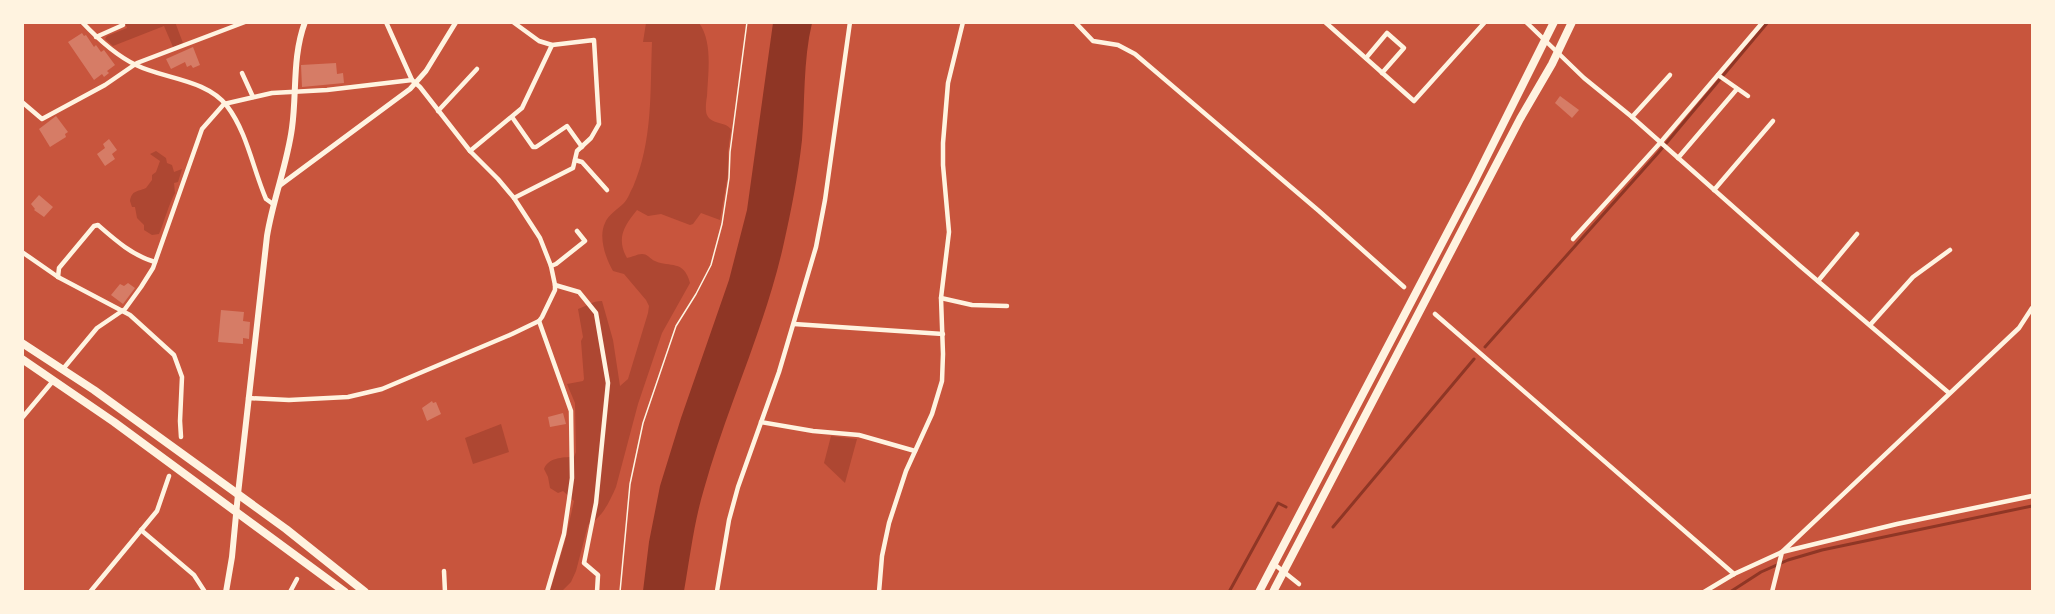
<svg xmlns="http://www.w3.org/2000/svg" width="2055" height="614" viewBox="0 0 2055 614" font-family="'Libre Baskerville',serif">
<rect width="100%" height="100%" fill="#c8553d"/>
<!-- green -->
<g fill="#ae4732">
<polygon points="175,22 183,43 173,47 164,26 113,46 105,39 107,36 127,28 125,23"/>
<path d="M 646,23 L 699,23 C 713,42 708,73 707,96 C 706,102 705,110 707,115 C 712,125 724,121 731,129 L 728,152 L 728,174 L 720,220 L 701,213 L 693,224 L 690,225 L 661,214 L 648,216 L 637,210 C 624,226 616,238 627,258 C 632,257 638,254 642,254 C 648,254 650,259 655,261 C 670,268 684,259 690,283 L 662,333 L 638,404 L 616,487 C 610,501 602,518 588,525 L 576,571 L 571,582 L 562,591 L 550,591 L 565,541 L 574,501 L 563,491 L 558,493 L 550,488 L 548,477 L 544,469 C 548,458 562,457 574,457 L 576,452 L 575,403 L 567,384 L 583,381 L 584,379 L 581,341 L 583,337 L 578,309 C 587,306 592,301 602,301 L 613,340 L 620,386 L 628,379 L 648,313 L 649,306 L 646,300 L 624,274 L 613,271 C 606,259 598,237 605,223 C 608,215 618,209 624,203 C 628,199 630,192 633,187 C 653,141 650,91 652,42 L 643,42 Z"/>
<path d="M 156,151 L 166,158 L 167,163 L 172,165 L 174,172 L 182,169 L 178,182 L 174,183 L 175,193 C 168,206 165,220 159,234 L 152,235 L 144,230 L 144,225 L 137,218 L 135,207 L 132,207 L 130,201 C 132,190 137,192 146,188 L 152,180 L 152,175 L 156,172 L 160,161 L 150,154 Z"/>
<polygon points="501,424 509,452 473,464 465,438"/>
<polygon points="831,436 857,439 845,483 824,463"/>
</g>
<!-- water -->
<path fill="#8f3625" d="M 773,23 L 812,23 C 803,61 805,101 802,140 C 798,176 791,212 783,247 C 764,330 727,407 704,489 C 694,522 690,557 684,591 L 643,591 L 649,542 L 660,486 L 681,418 L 729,280 L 747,210 Z"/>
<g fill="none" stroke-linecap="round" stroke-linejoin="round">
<!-- stream -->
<g stroke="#8f3625" stroke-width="3">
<polyline points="1485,347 1658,153 1768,22"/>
<polyline points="1333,527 1474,359"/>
<polyline points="1229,592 1278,503 1286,507"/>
<polyline points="1730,592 1761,572 1788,560 1822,550 2032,506"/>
</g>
</g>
<!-- building -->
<g fill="#d67c66">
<polygon points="82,33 84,36 86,35 94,47 96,45 101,52 104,50 115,65 107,71 109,73 104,77 102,74 94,80 68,42"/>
<polygon points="193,47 200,65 193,68 191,65 187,67 185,62 171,69 166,59"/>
<polygon points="336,63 337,74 343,73 344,83 302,87 301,65"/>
<polygon points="1560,96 1579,110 1572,118 1555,103"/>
<polygon points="56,116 68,132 65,134 66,137 50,147 39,129"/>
<polygon points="109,139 117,150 112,154 115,159 105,166 97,154 105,148 103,144"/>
<polygon points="39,195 53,207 44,217 34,210 35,209 31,204"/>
<polygon points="128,283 135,288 123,304 111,295 120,284 124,286"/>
<polygon points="221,310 244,312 243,321 250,322 249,339 243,338 243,344 218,342"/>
<polygon points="432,401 433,403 436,402 441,414 427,421 422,408"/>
<polygon points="563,413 566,424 550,427 548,417"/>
</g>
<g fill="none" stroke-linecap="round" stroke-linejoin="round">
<!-- path -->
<polyline stroke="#fff3e0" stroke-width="1.5" points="620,592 630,484 643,423 676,326 696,294 711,265 722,224 729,178 730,152 747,22"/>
<!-- minor -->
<g stroke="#fff3e0" stroke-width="4.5">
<path d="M 82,22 C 98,39 115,55 136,65 C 164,79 206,79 227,106 C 247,132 253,169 266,199 L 273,204"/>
<polyline points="513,22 539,41 552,45 594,40 599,124 591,138 577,151 573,168 514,198"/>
<polyline points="1075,22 1093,41 1118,45 1135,54 1319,211 1404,287"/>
<polyline points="1325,22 1414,101 1485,22"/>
<polyline points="1526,22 1584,78 1632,117 1799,265 1949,393"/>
<polyline points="96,37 123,25 122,22"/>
<polyline points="1366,58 1387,33 1404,48 1382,73"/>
<polyline points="242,73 253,97"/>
<polyline points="1718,75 1748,96"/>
<polyline points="22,102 42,119 105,85 137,63 245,22"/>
<polyline points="438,111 477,69"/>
<polyline points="512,117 533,147 536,147 567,126 582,147"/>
<polyline points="1632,117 1670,75"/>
<polyline points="470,151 522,108 552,45"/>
<polyline points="1678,158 1737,89"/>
<polyline points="575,160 582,162 607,190"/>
<polyline points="1714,190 1773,121"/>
<polyline points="1573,239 1660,143 1763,22"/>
<polyline points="22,252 58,277 130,315 174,355 182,377 180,421 181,437"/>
<polyline points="551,266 556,264 585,241 577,231"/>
<path d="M 58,277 L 59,268 L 94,226 L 98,225 C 114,239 133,256 155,262"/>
<polyline points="1818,281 1857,234"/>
<polyline points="555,285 579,292 596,313 608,383 596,503 584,563 598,575 597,592"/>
<polyline points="941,298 972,305 1007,306"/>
<polyline points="1435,314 1734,574"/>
<polyline points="539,321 571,411 572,478 569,500 564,534 547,592"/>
<polyline points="794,324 943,334"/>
<polyline points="1870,325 1913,277 1950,250"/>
<polyline points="63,369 97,328 125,309 141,287 153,268 202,129 224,104 272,93 327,90 412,80"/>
<polyline points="248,398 289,400 348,397 382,389 512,334 539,321 542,317 555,290 555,285 551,266 540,238 514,198 498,179 470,151 420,87 412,80 386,22"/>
<polyline points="22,418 53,381"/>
<polyline points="761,422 813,431 859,435 915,451"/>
<polyline points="141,530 194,575 205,592"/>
<polyline points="1274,564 1299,584"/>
<polyline points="444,571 445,592"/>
<polyline points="717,591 729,520 738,487 779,372 816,247 825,200 850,22"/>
<polyline points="90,592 157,511 169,476"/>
<polyline points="290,592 297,579"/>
<polyline points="879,592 882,556 889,523 906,471 932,414 942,381 943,354 941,298 949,232 943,165 943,143 948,83 963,22"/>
<polyline points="1704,592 1734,574 1782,552 1897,524 2032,496"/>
<polyline points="1772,592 1782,552 2019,328 2032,308"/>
</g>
<!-- tertiary -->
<polyline stroke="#fff3e0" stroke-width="5" points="279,186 410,89 426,71 456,22"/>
<!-- secondary -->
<path stroke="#fff3e0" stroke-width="6" d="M 226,592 L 232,557 L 238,494 L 267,236 C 273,199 287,165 292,128 C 297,92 292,57 305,22"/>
<!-- trunk -->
<g stroke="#fff3e0" stroke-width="8">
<polyline points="22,343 94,390 286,529 365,592"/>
<polyline points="22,359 114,422 345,592"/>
<polyline points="1259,592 1474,182 1554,22"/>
<polyline points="1273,592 1520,119 1552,64 1572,22"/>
</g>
</g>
<!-- border -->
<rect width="2055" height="614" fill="none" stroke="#fff3e0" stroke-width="48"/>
</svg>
